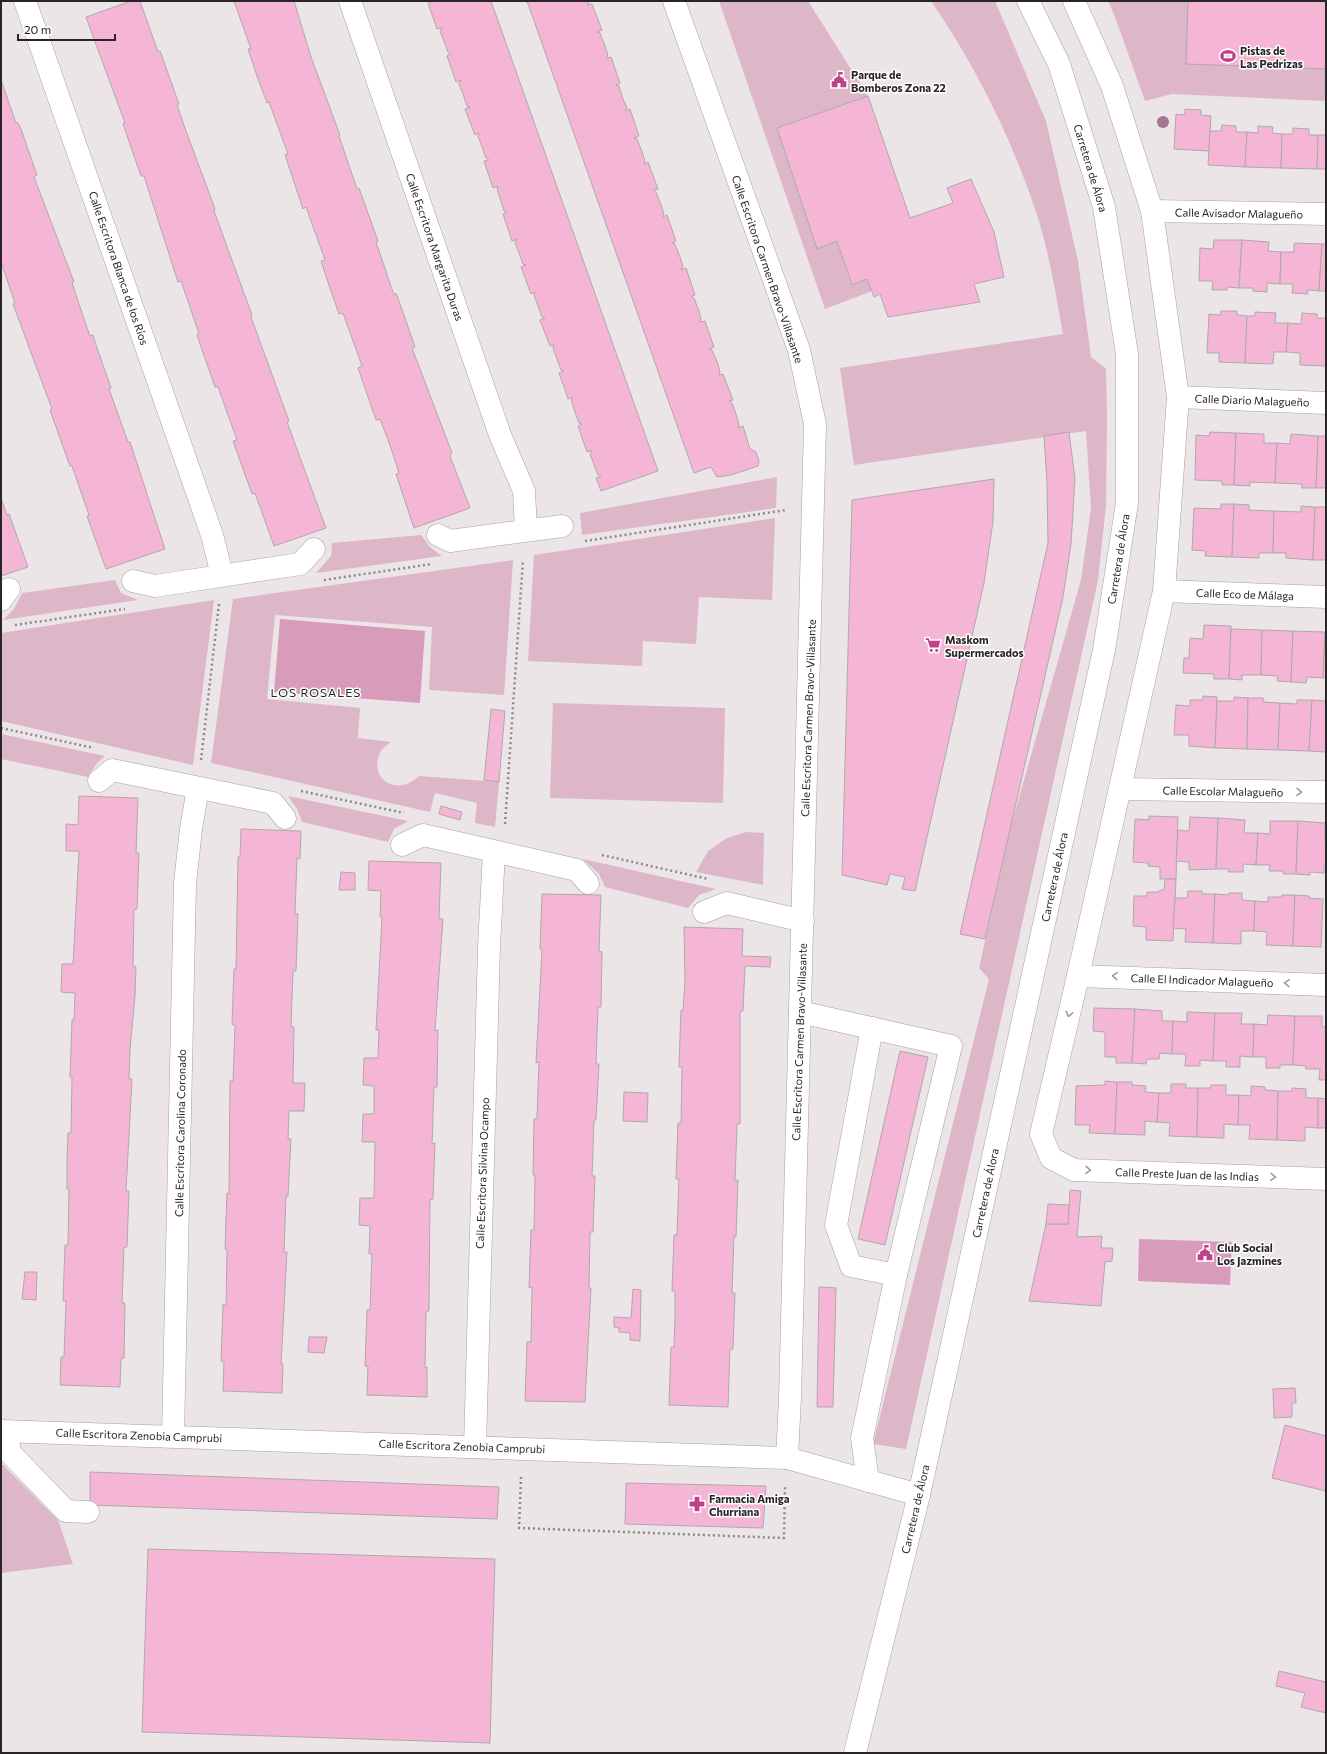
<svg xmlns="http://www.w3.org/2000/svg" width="1327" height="1754" viewBox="0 0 1327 1754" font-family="Commissioner,sans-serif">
<rect width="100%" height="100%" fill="#ebe5e8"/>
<!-- green -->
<g fill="#ddb6c8">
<polygon points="719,1 808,1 868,96 777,128 817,248 837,241 851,284 867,279 872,291 825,309"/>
<path d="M 931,1 L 995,1 L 1046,121 L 1078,261 L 1091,357 L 1106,369 L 1107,416 L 1106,505 L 1098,580 L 906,1449 L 873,1444 L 989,979 L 979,968 L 1010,829 L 1081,580 L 1091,508 L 1086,431 L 854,465 L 840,368 L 1063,334 C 1056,296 1050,258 1039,221 C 1014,143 977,68 931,1 Z"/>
<polygon points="1108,1 1326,1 1326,101 1172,94 1145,101 1115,17"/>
<polygon points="777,477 776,508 582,535 580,513"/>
<polygon points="775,518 772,600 699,597 696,644 643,641 642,666 528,661 534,555"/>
<polygon points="421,535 430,547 442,556 316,573 331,556 332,543"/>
<path d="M 513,560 L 504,695 L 429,690 L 432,627 L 275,615 L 267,699 L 360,708 L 358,738 L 391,742 C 387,745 381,749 380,753 C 368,780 398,797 419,776 L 499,782 L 495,827 L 475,823 L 477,803 L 435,793 L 430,812 L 211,763 L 233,599 Z"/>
<polygon points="115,580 121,593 138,600 3,620 14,609 22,593"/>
<polygon points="214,600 193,765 1,721 1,633"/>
<polygon points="553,703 725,708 723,803 550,798"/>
<polygon points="1,734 105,756 97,763 88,777 1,759"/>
<polygon points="288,796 408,821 394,829 388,842 302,822 297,809"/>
<polygon points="746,832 764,833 763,885 696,872 708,851 727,838"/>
<polygon points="583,859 716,889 699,895 688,908 605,887 599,874"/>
<polygon points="1,1463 58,1520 73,1564 1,1573"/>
</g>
<!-- water -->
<g fill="#d99bba">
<polygon points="280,619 425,631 420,703 274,692"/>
<polygon points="1139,1239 1232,1242 1230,1285 1138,1281"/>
</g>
<!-- building -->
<g fill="#f5b5d4" stroke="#afa9ab">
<polygon points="131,1 140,1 158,52 160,51 179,104 177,105 186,131 215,209 214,211 252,315 251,317 289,421 287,422 326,528 274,546 255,493 252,494 233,441 237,440 218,387 215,387 197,335 199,334 190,307 181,281 178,282 144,176 141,176 123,124 125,123 86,17"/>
<polygon points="234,1 294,1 311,57 340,135 339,136 357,189 359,188 378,241 376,242 394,295 396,293 406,321 415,347 412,348 452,453 450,456 470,508 414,528 396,474 399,473 390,445 380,419 376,420 358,368 362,366 343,313 339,314 330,288 321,261 325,260 306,207 303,209 285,155 288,154 269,102 267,103 257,76 248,49 251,49"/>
<polygon points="432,1 491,1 658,471 601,491 596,478 601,477 598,475 590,454 592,450 587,452 578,426 582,424 579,423 576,415 571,400 573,397 568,399 564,387 559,373 564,371 561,370 553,348 554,345 550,346 540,320 545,318 542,317 534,295 535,292 531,294 521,267 526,265 523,264 515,242 517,239 512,241 503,214 507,213 504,211 497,189 498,186 493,188 484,161 489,160 486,158 478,136 479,133 475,135 465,109 470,107 467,106 463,94 459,84 461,80 456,82 447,56 451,54 448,52 444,41 440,31 442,28 437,29 428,3"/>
<polygon points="527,1 589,1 588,5 592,4 602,30 597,32 600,33 605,46 608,55 606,58 611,57 620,83 616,85 619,86 623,99 627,108 625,111 630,109 639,136 634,138 637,139 642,152 645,161 644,164 648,162 658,189 653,190 656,192 661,205 664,214 663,217 667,215 676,241 672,243 675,244 680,257 683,267 681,270 686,268 695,295 691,296 694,298 699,311 701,319 700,322 705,321 714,347 709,349 712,350 718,364 720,372 719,375 723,374 733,400 729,401 732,403 737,417 739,425 738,428 743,426 750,449 756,452 759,461 758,466 731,475 717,477 711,467 694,473"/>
<polygon points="1188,1 1326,1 1326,69 1186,64"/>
<polygon points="1,80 16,123 18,123 21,129 37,175 34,177 74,282 72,283 82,313 90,336 93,335 94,339 111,388 109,389 128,442 130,442 131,445 165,549 106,569 87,516 89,515 72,466 70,466 61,441 50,410 52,409 13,304 15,303 1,262"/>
<polygon points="868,96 910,218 953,203 947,188 971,179 994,232 1004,277 974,284 980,302 888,317 880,294 874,297 867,279 852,285 837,241 817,249 777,128"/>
<polygon points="1185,109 1201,110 1201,115 1211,116 1209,151 1174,149 1176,114 1185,115"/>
<polygon points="1222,125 1236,126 1236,132 1247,132 1245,167 1208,165 1210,131 1221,131"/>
<polygon points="1258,126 1273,127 1272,133 1282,134 1281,168 1245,167 1247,132 1258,133"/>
<polygon points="1293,128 1309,129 1309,135 1318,135 1317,169 1281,168 1282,134 1293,134"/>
<polygon points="1318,135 1326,135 1326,169 1317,169"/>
<polygon points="1214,240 1242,240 1239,288 1227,287 1227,290 1212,290 1213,281 1199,281 1200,248 1213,249"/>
<polygon points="1242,240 1269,242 1268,251 1281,252 1280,284 1267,283 1267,292 1253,291 1253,288 1239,288"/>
<polygon points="1294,243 1322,244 1319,291 1307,290 1308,294 1292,293 1293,284 1280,284 1281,252 1294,252"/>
<polygon points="1322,244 1326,244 1326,291 1319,291"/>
<polygon points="1221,311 1237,311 1237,315 1247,316 1245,363 1219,362 1219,353 1207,353 1209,314 1220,315"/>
<polygon points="1255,312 1276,313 1275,323 1288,323 1286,352 1274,352 1273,364 1245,363 1247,316 1255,316"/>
<polygon points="1302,313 1317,314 1317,318 1326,318 1326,366 1300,365 1300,353 1286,352 1288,323 1301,324"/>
<polygon points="1069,432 1075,479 1071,544 1063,597 985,939 960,934 1048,543 1047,483 1044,436"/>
<polygon points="1210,432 1236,433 1234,485 1222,485 1222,481 1195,480 1196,435 1209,436"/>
<polygon points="1236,433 1264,434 1264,443 1277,443 1275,483 1250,482 1250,486 1234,485"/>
<polygon points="1291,434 1318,436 1316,488 1302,488 1302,484 1275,483 1277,443 1290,444"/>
<polygon points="1318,436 1326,436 1326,488 1316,488"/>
<polygon points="994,479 993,521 984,583 915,891 902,889 905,877 890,874 887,885 842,875 852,500"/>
<polygon points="1,498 7,515 9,514 28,567 1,576"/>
<polygon points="1221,504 1234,504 1232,557 1205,556 1206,551 1192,550 1194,508 1221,509"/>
<polygon points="1234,504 1249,505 1249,510 1274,511 1273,553 1259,553 1259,558 1232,557"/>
<polygon points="1301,506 1315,507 1313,560 1286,558 1286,553 1273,553 1274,511 1301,512"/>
<polygon points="1315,507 1326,507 1326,560 1313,560"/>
<polygon points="1204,625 1231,626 1229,679 1214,679 1214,674 1183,673 1184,658 1189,658 1190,638 1203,639"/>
<polygon points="1231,629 1262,630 1261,675 1242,675 1242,680 1229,679"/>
<polygon points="1262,630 1293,631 1291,682 1277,681 1278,676 1261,675"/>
<polygon points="1293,631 1325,632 1323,678 1307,677 1306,683 1291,682"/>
<polygon points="1325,632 1326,632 1326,678 1323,678"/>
<polygon points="1203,696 1217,697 1215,748 1189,746 1189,735 1174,735 1176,705 1190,706 1190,700 1203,700"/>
<polygon points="1234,697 1248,698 1247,749 1215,748 1217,701 1234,701"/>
<polygon points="1248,698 1263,698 1264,702 1280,703 1278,750 1247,749"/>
<polygon points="1297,700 1312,700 1309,751 1278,750 1280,703 1297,704"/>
<polygon points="1312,700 1326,701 1326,752 1309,751"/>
<polygon points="491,709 505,711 499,782 484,780"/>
<polygon points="79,796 138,798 136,853 139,853 137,909 134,910 133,966 136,967 135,996 130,1049 129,1079 132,1079 126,1191 129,1191 127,1247 124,1247 122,1303 125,1303 124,1358 121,1359 120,1387 60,1385 61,1357 64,1357 66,1301 63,1301 64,1272 65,1245 68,1245 69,1189 67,1189 67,1160 68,1133 71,1133 72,1077 70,1077 72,1020 74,1020 75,993 61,992 62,964 73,964 79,851 66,851 66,824 78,825"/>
<polygon points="441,806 462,812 460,820 439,814"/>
<polygon points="1149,816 1178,817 1176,879 1160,879 1160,867 1148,866 1148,863 1133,862 1135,819 1149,820"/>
<polygon points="1190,817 1218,818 1216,869 1189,870 1189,862 1176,861 1178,830 1189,831"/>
<polygon points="1218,818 1245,820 1244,833 1258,833 1256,865 1243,864 1243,872 1228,872 1229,869 1216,869"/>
<polygon points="1270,821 1298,821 1296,874 1283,874 1283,871 1269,871 1270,865 1256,865 1258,833 1270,834"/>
<polygon points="1298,821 1325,823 1326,867 1324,867 1324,873 1310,872 1310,875 1296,874"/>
<polygon points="241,829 301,831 300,859 297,858 295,914 298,914 297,943 296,971 293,971 291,1027 294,1027 293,1083 305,1083 304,1111 289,1111 288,1139 291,1139 288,1196 286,1196 285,1223 284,1252 287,1252 281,1364 283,1364 282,1393 223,1391 224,1362 221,1361 223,1304 226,1306 227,1250 225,1249 226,1219 227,1193 229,1194 230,1081 233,1081 235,1026 232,1024 234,969 236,969 238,857 240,857"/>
<polygon points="369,861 441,863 439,918 443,919 435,1031 438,1030 437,1087 434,1087 432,1144 435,1143 433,1199 430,1200 429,1311 426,1312 425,1368 427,1367 427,1397 367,1395 368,1366 365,1366 367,1310 370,1310 372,1254 369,1254 370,1226 359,1225 360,1198 374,1198 375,1142 362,1142 363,1114 374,1114 374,1086 363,1085 364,1058 378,1058 379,1030 376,1030 382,917 380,917 381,891 368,890"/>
<polygon points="341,872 355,873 355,890 339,890"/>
<polygon points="1165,879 1176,879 1173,941 1146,940 1146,927 1133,926 1134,896 1147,896 1147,892 1159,892 1160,890 1164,890"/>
<polygon points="1188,891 1202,891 1202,894 1215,894 1213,943 1185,942 1186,929 1173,928 1175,898 1187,898"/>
<polygon points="1229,893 1242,893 1242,900 1255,901 1254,931 1241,931 1241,944 1213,943 1215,894 1229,895"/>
<polygon points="542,894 601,895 599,951 602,952 601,1007 598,1007 596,1064 599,1064 596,1120 594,1120 592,1176 595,1176 593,1232 590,1232 589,1288 591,1288 585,1402 525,1401 527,1342 531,1342 532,1287 529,1288 531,1230 534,1230 535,1175 533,1175 534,1119 537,1118 539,1062 536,1063 542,950 540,949"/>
<polygon points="1282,895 1295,895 1293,946 1266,945 1267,932 1254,931 1255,901 1268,902 1268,897 1282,897"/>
<polygon points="1295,895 1309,896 1309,898 1323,899 1321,947 1293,946"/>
<polygon points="684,927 743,929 742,956 771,957 770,967 745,966 743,1011 740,1012 740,1124 737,1124 735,1181 738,1180 736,1237 734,1236 732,1293 735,1293 733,1349 730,1349 728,1407 669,1405 671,1347 674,1347 675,1316 675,1291 672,1291 674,1235 677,1235 678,1206 679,1179 676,1179 678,1123 681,1123 682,1067 679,1067 681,1010 683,1010 685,982"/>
<polygon points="1094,1008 1135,1009 1132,1063 1116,1063 1116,1057 1105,1057 1105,1032 1093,1031"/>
<polygon points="1135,1009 1162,1011 1162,1021 1173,1021 1172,1054 1160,1053 1159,1059 1147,1059 1146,1064 1132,1063"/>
<polygon points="1187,1012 1215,1013 1213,1061 1200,1060 1200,1066 1185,1066 1186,1054 1172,1054 1173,1021 1187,1022"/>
<polygon points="1215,1013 1242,1013 1241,1024 1254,1024 1253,1057 1240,1056 1240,1067 1226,1067 1226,1061 1213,1061"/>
<polygon points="1268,1015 1295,1016 1293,1065 1280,1065 1280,1068 1266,1068 1266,1057 1253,1057 1254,1024 1267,1025"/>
<polygon points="1295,1016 1322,1016 1322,1027 1326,1027 1326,1080 1319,1080 1320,1069 1306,1069 1306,1066 1293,1065"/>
<polygon points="900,1051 928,1057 885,1245 858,1239"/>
<polygon points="1105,1081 1117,1082 1115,1134 1089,1133 1090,1125 1075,1125 1076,1086 1105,1085"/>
<polygon points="1117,1082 1132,1082 1132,1085 1146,1086 1145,1092 1159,1093 1157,1122 1145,1121 1145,1135 1115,1134"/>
<polygon points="1171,1084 1186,1084 1186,1088 1198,1088 1197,1137 1169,1136 1170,1123 1157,1122 1159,1093 1171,1093"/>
<polygon points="1211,1085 1226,1085 1226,1095 1239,1095 1238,1125 1224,1124 1224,1138 1197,1137 1198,1088 1211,1088"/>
<polygon points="1251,1086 1265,1087 1265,1090 1278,1091 1277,1140 1249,1139 1250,1125 1238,1125 1239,1095 1251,1096"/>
<polygon points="1292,1088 1306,1089 1306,1098 1318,1098 1318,1128 1305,1127 1305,1141 1277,1140 1278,1091 1292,1091"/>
<polygon points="624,1092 648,1093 647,1122 623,1121"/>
<polygon points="1318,1098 1326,1099 1326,1128 1318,1128"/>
<polygon points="1070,1190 1081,1191 1077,1237 1102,1236 1101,1248 1113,1248 1112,1261 1105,1262 1101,1306 1029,1301 1046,1224 1068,1224"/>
<polygon points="1048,1204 1069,1205 1068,1224 1046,1224"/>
<polygon points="25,1272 37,1272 36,1300 22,1299"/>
<polygon points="819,1287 836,1288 833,1407 817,1407"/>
<polygon points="633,1289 641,1290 640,1341 630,1340 630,1333 619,1332 619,1328 614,1327 614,1317 631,1318"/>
<polygon points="309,1337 327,1337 324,1353 308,1352"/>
<polygon points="1295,1388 1296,1403 1292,1403 1292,1417 1274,1418 1273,1389"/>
<polygon points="1285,1425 1326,1436 1326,1491 1272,1478"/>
<polygon points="90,1472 499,1487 497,1519 90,1505"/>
<polygon points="626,1483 766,1486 763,1528 625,1524"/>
<polygon points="148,1549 495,1559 490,1743 142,1732"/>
<polygon points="1279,1671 1326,1682 1326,1713 1301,1707 1305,1693 1276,1686"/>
</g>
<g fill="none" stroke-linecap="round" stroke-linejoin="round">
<defs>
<g id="minor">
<polyline points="25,1 212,535 222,575"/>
<polyline points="350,1 500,435 524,491 526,530"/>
<polyline points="674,1 799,350 815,424 790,1398 787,1458"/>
<polyline points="1074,1 1112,86 1152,211 1178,397 1164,591 1078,976 1041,1134 1051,1158 1074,1170 1326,1179"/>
<polyline points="1152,211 1326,214"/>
<polyline points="1178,397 1326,403"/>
<polyline points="438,535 450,541 562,526"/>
<polyline points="133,581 155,586 300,564 314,549"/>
<polyline points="1164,591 1326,597"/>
<polyline points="1,600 9,589"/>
<polyline points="99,781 112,770 273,803 285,818"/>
<polyline points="1120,789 1326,792"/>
<polyline points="402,845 423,835 577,870 588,883"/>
<polyline points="704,912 727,903 803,921"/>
<polyline points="1078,976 1326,985"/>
<polyline points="800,1012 951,1046 896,1275 862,1438 868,1481"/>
<polyline points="872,1028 836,1225 851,1266 896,1275"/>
<polyline points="1,1431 787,1458 919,1495"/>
<polyline points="7,1432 10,1453 66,1511 88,1512"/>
<polyline points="173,1436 185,883 191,829 198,788"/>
<polyline points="475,1446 489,947 494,852"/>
</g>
<polyline id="major" points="855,1753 919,1495 1104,650 1127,503 1127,354 1104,207 1059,64 1028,1"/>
</defs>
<!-- minor casing -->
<use href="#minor" stroke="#a5a0a2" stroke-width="23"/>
<!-- major casing -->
<use href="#major" stroke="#a5a0a2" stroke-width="23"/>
<!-- path -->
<g stroke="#8c888a" stroke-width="2.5" stroke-dasharray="2 3" stroke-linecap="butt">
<polyline points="585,541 786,510"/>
<polyline points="324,580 432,564"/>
<polyline points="15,625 125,609"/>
<polyline points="1,728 94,748"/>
<polyline points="201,760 219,604"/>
<polyline points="301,791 404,813"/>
<polyline points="505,824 523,560"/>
<polyline points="602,855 708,879"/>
<polyline points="521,1477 519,1528 784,1538 785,1487"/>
</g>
<!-- minor -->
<use href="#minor" stroke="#fff" stroke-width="22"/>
<!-- major -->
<use href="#major" stroke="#fff" stroke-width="22"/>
</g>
<!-- trees -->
<circle fill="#a1778f" cx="1163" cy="122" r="6"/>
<!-- one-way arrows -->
<defs><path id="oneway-chevron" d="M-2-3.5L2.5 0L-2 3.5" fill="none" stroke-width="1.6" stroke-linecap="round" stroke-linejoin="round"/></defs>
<g stroke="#9e9d9d">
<use href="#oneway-chevron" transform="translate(1299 792) rotate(1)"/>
<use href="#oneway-chevron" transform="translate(1115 976) rotate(-178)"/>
<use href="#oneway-chevron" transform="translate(1287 983) rotate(-178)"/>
<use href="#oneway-chevron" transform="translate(1069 1014) rotate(103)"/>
<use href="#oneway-chevron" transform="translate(1088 1170) rotate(2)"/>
<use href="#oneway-chevron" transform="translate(1273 1177) rotate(2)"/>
</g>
<!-- icons -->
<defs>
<symbol id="stadium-bare" viewBox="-9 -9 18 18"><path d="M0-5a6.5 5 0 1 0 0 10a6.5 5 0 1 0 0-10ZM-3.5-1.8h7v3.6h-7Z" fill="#c0408a" stroke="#fff" stroke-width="2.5" paint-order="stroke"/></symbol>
<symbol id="civic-bare" viewBox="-9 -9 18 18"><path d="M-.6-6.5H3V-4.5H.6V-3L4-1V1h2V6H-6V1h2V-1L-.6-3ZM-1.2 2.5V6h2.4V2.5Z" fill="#c0408a" stroke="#fff" stroke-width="2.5" paint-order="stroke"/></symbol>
<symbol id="supermarket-bare" viewBox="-9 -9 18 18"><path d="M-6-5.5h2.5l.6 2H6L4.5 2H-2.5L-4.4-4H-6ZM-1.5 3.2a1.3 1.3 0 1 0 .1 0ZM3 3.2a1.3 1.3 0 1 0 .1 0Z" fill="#c0408a" stroke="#fff" stroke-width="2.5" paint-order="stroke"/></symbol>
<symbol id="pharmacy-bare" viewBox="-9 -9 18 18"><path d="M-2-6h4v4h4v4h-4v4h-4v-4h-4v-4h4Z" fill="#c0408a" stroke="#fff" stroke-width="2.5" paint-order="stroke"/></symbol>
</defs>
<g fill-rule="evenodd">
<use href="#stadium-bare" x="1217" y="45" width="22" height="22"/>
<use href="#civic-bare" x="828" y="69" width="22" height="22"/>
<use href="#supermarket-bare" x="922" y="634" width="22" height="22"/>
<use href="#civic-bare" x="1194" y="1242" width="22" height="22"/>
<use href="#pharmacy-bare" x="686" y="1493" width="22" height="22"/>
</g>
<g text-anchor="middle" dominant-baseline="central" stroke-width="3" stroke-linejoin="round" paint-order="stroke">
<!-- poi labels -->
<g font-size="11" font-weight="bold" fill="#272526" stroke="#fff" text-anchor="start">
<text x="1240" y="50">Pistas de<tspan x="1240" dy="13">Las Pedrizas</tspan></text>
<text x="851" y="74">Parque de<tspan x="851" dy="13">Bomberos Zona 22</tspan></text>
<text x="945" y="639">Maskom<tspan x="945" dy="13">Supermercados</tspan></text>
<text x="1217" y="1247">Club Social<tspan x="1217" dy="13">Los Jazmines</tspan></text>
<text x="709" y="1498">Farmacia Amiga<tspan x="709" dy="13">Churriana</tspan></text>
</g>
<!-- street labels -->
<g font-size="11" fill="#272526" stroke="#fff">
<text transform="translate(1091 168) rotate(73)">Carretera de Álora</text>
<text transform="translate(1239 213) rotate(1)">Calle Avisador Malagueño</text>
<text transform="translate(435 247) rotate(71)">Calle Escritora Margarita Duras</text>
<text transform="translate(119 268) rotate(71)">Calle Escritora Blanca de los Ríos</text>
<text transform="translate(768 269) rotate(71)">Calle Escritora Carmen Bravo-Villasante</text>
<text transform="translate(1252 400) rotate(2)">Calle Diario Malagueño</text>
<text transform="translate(1118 559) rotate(-81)">Carretera de Álora</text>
<text transform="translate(1245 594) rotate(2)">Calle Eco de Málaga</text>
<text transform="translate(808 718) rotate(-88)">Calle Escritora Carmen Bravo-Villasante</text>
<text transform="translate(1223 791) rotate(1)">Calle Escolar Malagueño</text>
<text transform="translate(1054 877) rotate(-78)">Carretera de Álora</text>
<text transform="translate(1202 980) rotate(2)">Calle El Indicador Malagueño</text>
<text transform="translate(799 1042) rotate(-88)">Calle Escritora Carmen Bravo-Villasante</text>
<text transform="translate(180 1133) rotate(-89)">Calle Escritora Carolina Coronado</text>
<text transform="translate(482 1173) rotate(-88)">Calle Escritora Silvina Ocampo</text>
<text transform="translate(1187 1174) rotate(2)">Calle Preste Juan de las Indias</text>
<text transform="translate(985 1193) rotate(-78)">Carretera de Álora</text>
<text transform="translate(139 1435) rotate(2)">Calle Escritora Zenobia Camprubi</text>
<text transform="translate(462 1446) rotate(2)">Calle Escritora Zenobia Camprubi</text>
<text transform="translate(915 1509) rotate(-77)">Carretera de Álora</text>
</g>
<!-- neighbourhood labels -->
<g font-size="12" letter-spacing="1" fill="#272526" stroke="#fff">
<text x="316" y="692">LOS ROSALES</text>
</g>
</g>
<!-- border -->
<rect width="1327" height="1754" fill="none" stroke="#272526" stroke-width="4"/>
<!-- scale -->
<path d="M18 34v6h97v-6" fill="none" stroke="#272526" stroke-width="2"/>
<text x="24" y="34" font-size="12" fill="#272526" stroke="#ffffff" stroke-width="3" paint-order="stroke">20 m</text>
</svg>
